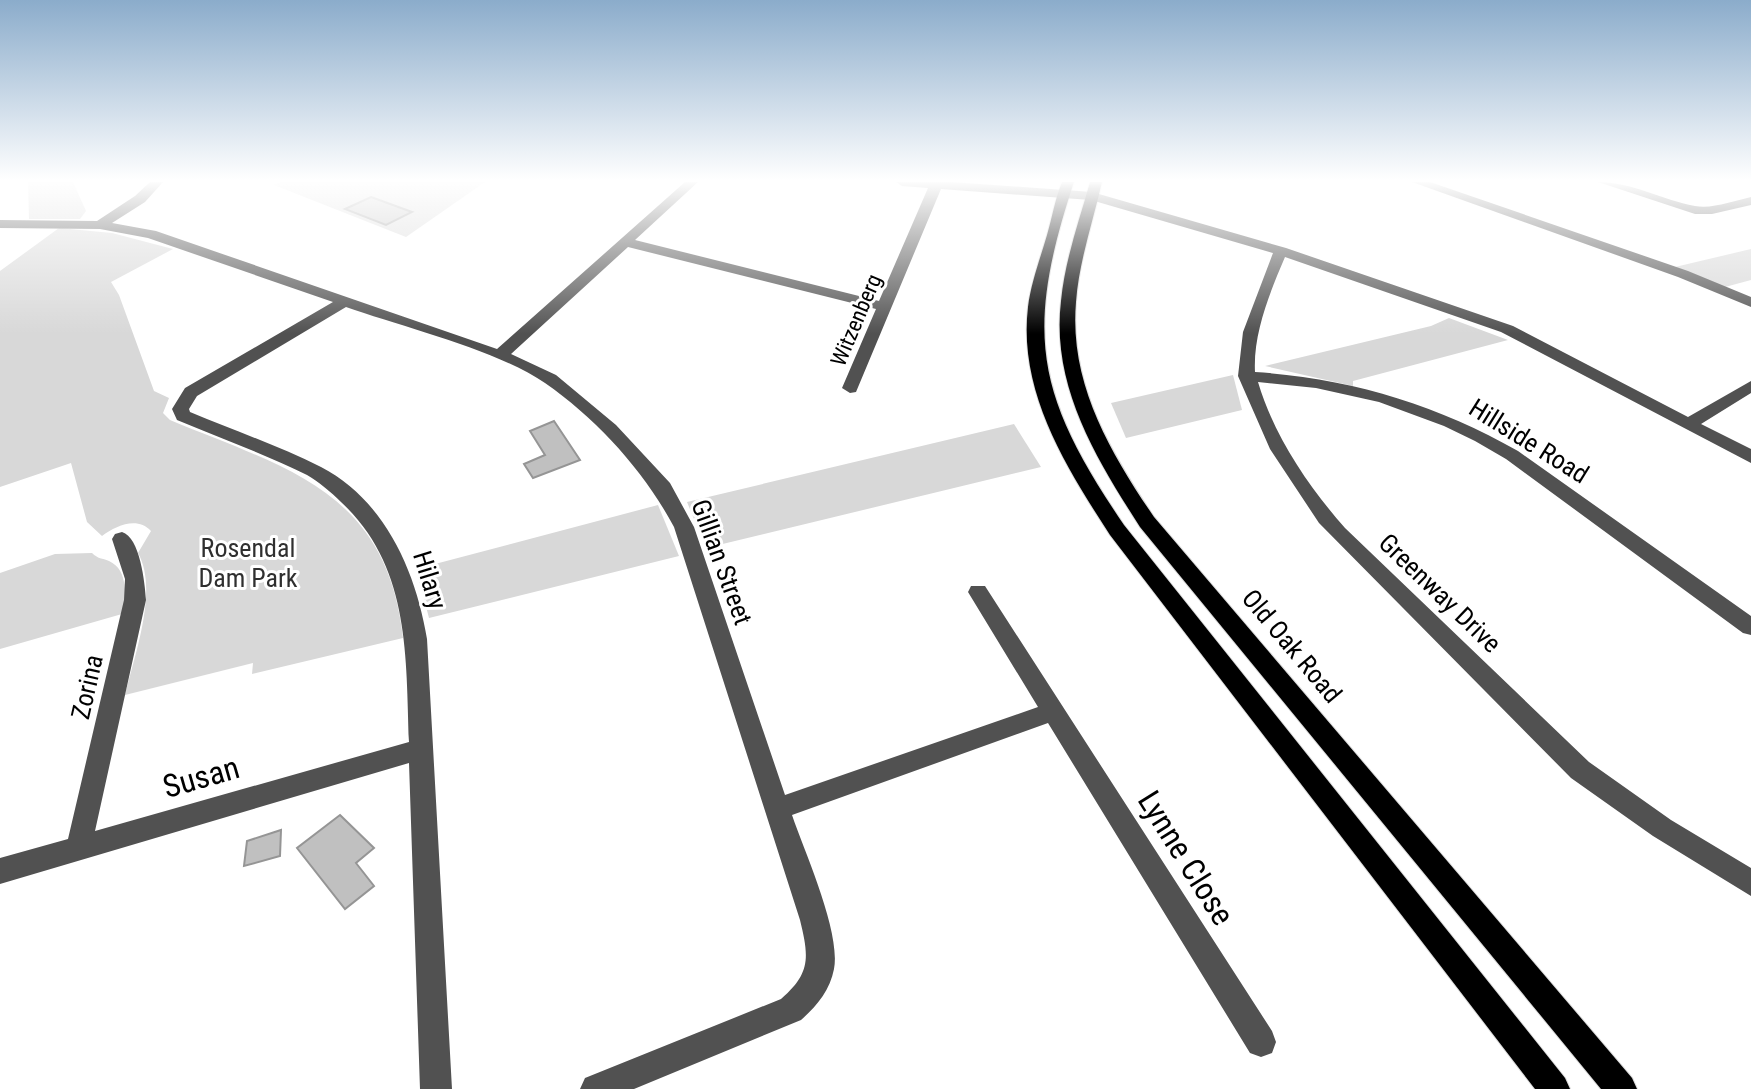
<svg xmlns="http://www.w3.org/2000/svg" width="1751" height="1089" viewBox="0 0 1751 1089" font-family="'Roboto Condensed',sans-serif">
<rect width="100%" height="100%" fill="#fff"/>
<!-- green -->
<g fill="#d8d8d8">
<polygon points="28,182 73,182 86,211 80,219 29,219"/>
<polygon points="280,182 485,182 406,237 274,185"/>
<path d="M 59,228 L 112,233 L 173,249 L 111,282 L 119,295 L 154,391 L 169,398 L 163,413 L 170,420 C 288,469 387,491 403,638 L 252,674 L 253,663 L 125,695 C 134,656 159,590 138,553 L 151,531 C 137,516 116,526 102,536 L 87,522 L 71,463 L 0,487 L 0,271 Z"/>
<polygon points="1751,249 1751,280 1725,287 1675,267"/>
<polygon points="1449,318 1508,340 1353,381 1353,386 1265,366 1431,326"/>
<polygon points="1233,375 1242,410 1126,438 1111,403"/>
<polygon points="1014,424 1041,467 706,548 687,502"/>
<polygon points="658,505 679,556 429,618 416,569"/>
<path d="M 92,553 C 98,559 102,558 109,561 C 129,570 126,598 122,614 L 0,649 L 0,573 L 55,554 Z"/>
</g>
<!-- building -->
<g fill="#c0c0c0" stroke="#959595" stroke-width="2">
<polygon points="371,197 412,212 386,225 345,209"/>
<polygon points="554,421 580,460 533,478 524,464 545,455 530,431"/>
<polygon points="340,815 374,848 356,863 374,886 345,909 297,848"/>
<polygon points="281,830 280,856 244,866 247,841"/>
</g>
<g fill="none" stroke-linecap="round" stroke-linejoin="round">
<defs>
<g id="major">
<path d="M 1062,182 L 1074,182 C 1024,333 1035,394 1124,525 L 1565,1078 L 1570,1089 L 1535,1089 L 1110,535 C 1066,467 1018,392 1028,307 C 1031,283 1040,259 1047,235 C 1052,218 1055,199 1062,182 Z"/>
<path d="M 1090,182 L 1102,182 C 1093,222 1079,261 1076,302 C 1069,383 1110,452 1154,517 L 1632,1078 L 1637,1089 L 1601,1089 L 1140,527 C 1096,458 1051,386 1061,301 C 1065,260 1079,221 1090,182 Z"/>
</g>
</defs>
<!-- major casing -->
<use href="#major" stroke="#dbdbdb" stroke-width="2"/>
<!-- minor -->
<g fill="#515151" fill-rule="evenodd">
<path d="M 150,182 L 163,182 L 145,202 L 112,223 L 156,231 L 497,349 L 685,182 L 698,182 L 635,240 L 879,301 L 928,188 L 902,186 L 896,182 L 952,182 L 1092,192 L 1286,248 L 1513,326 L 1688,417 L 1751,381 L 1751,393 L 1701,424 L 1751,449 L 1751,463 L 1501,332 L 1285,257 C 1270,292 1253,333 1255,372 C 1349,378 1436,404 1518,451 L 1751,616 L 1751,635 L 1743,633 L 1506,459 L 1475,441 L 1444,426 L 1379,402 L 1316,388 L 1258,382 C 1274,436 1308,486 1345,528 L 1589,762 L 1671,820 L 1751,868 L 1751,896 L 1653,836 L 1571,778 L 1319,523 L 1270,449 L 1238,376 L 1243,332 L 1273,253 L 1091,200 L 941,189 L 856,392 L 850,393 L 842,388 L 876,309 L 628,247 L 511,354 L 556,375 L 616,425 L 670,483 L 694,527 L 785,795 L 1038,707 L 968,592 L 971,586 L 985,586 L 1272,1031 L 1276,1042 L 1272,1053 L 1261,1057 L 1250,1053 L 1048,723 L 792,815 C 805,853 841,932 834,969 C 830,990 817,1006 801,1020 L 634,1089 L 580,1089 L 585,1078 L 781,999 C 811,973 809,957 800,920 L 674,527 C 644,471 598,420 545,383 C 497,350 403,327 346,307 L 197,396 L 189,409 L 190,412 C 233,430 279,446 321,467 C 385,500 416,572 427,639 L 452,1089 L 420,1089 L 409,763 L 0,884 L 0,858 L 68,839 L 124,600 L 125,579 L 112,539 L 115,534 L 122,532 C 140,537 145,583 146,600 L 95,831 L 409,742 C 406,655 410,566 341,502 C 331,492 319,482 307,475 C 265,454 220,438 177,420 L 172,409 L 185,388 L 333,302 L 148,238 L 100,229 L 0,228 L 0,220 L 97,221 L 135,196 Z"/>
<polygon points="1412,182 1430,182 1688,271 1751,297 1751,307 1678,277"/>
<path d="M 1598,182 C 1632,182 1662,200 1695,206 C 1713,209 1733,201 1751,197 L 1751,205 L 1712,214 L 1695,214 Z"/>
</g>
<!-- major -->
<use href="#major" fill="#000" fill-rule="evenodd"/>
</g>
<!-- sky -->
<linearGradient id="sky" x2="0" y2="1"><stop stop-color="#8baccb"/><stop offset="0.54" stop-color="#fff"/><stop offset="1" stop-color="#fff" stop-opacity="0"/></linearGradient>
<rect width="1751" height="334" fill="url(#sky)"/>
<g text-anchor="middle" dominant-baseline="central" stroke-width="6" stroke-linejoin="round" paint-order="stroke">
<!-- far-street labels -->
<g font-size="22" fill="#000" stroke="#fff">
<text transform="translate(856 320) rotate(-67)">Witzenberg</text>
</g>
<!-- street labels -->
<g font-size="26" fill="#000" stroke="#fff">
<text transform="translate(1529 441) rotate(32)">Hillside Road</text>
<text transform="translate(722 562) rotate(70)">Gillian Street</text>
<text transform="translate(430 580) rotate(73)">Hilary</text>
<text transform="translate(1440 593) rotate(44)">Greenway Drive</text>
<text transform="translate(1292 646) rotate(50)">Old Oak Road</text>
<text transform="translate(87 687) rotate(-77)">Zorina</text>
</g>
<!-- park labels -->
<g font-size="26" fill="#2f2f2f" stroke="#fff">
<text x="248" y="548">Rosendal<tspan x="248" dy="30">Dam Park</tspan></text>
</g>
<!-- near-street labels -->
<g font-size="32" fill="#000" stroke="#fff">
<text transform="translate(201 777) rotate(-16)">Susan</text>
<text transform="translate(1186 858) rotate(58)">Lynne Close</text>
</g>
</g>
</svg>
